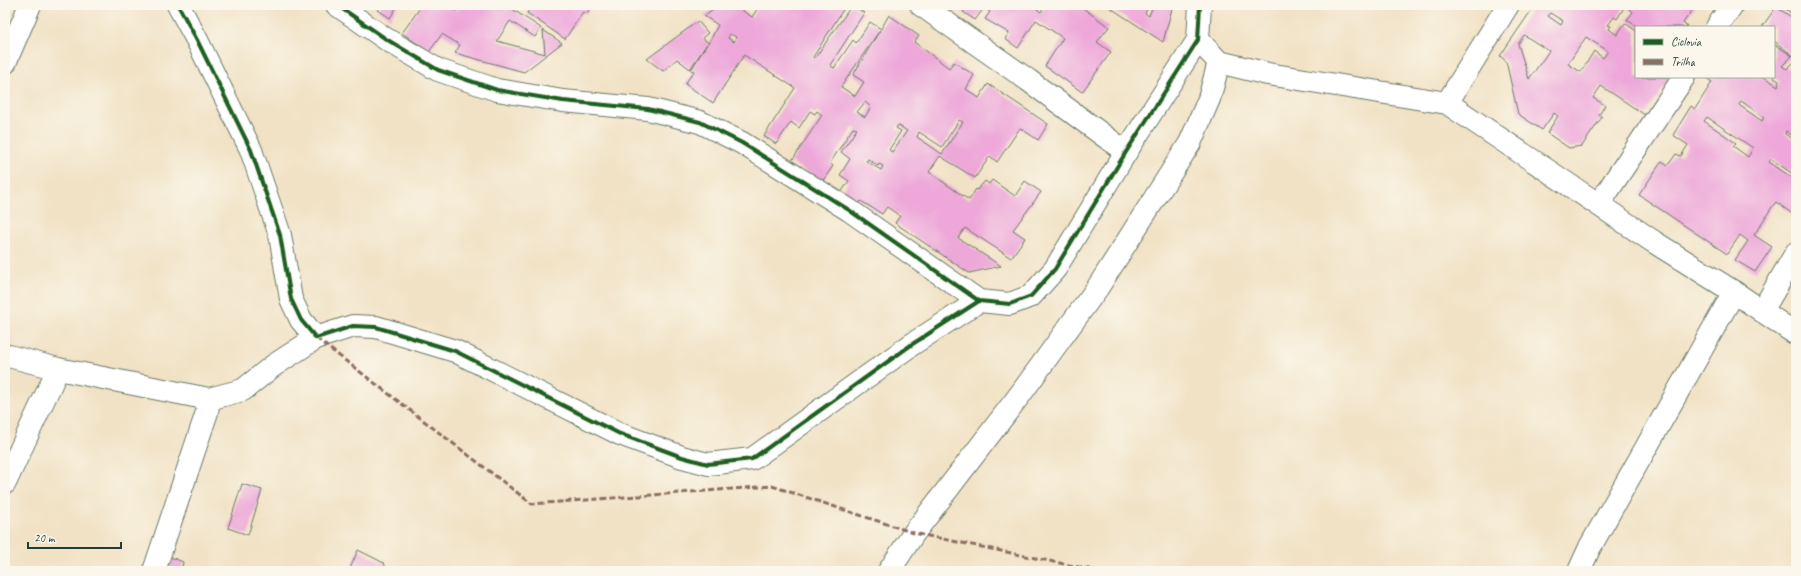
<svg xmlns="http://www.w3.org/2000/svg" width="1801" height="576" viewBox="0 0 1801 576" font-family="Caveat,sans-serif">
<rect width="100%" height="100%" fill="#fbf7ec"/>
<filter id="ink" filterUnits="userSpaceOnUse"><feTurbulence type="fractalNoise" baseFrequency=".025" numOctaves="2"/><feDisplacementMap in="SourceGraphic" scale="8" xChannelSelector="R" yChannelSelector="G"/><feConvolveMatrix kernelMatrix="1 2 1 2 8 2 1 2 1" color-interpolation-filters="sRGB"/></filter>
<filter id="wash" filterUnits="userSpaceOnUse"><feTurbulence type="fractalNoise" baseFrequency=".012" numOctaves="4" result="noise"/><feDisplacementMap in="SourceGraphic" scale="16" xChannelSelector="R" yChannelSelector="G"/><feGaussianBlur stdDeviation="0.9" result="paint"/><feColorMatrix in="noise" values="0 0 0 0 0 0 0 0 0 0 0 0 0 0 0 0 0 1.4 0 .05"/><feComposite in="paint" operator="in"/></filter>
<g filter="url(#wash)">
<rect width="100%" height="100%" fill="#f1e2c5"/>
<g id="blocks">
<!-- building -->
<g fill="#eda7d9" fill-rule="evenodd">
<polygon points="381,5 398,5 390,18 378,10"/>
<polygon points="422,5 456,5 454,9 457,11 459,8 457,5 506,5 541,28 535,37 510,21 497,41 545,54 543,30 562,43 524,72 455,53 460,45 442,34 429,52 402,33"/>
<polygon points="532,5 593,5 586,14 583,12 565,39 527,13"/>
<path d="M 718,5 L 734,5 L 752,17 L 760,5 L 805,5 L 808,7 L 809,5 L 846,5 L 813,57 L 815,58 L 852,5 L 864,13 L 830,65 L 834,68 L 853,40 L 856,43 L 870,22 L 881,29 L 889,15 L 919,36 L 914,42 L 949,68 L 954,62 L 974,75 L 966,89 L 979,98 L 988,84 L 1048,124 L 1038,140 L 1020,128 L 997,162 L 990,156 L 975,178 L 940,156 L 929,172 L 969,200 L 976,189 L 977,190 L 985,181 L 989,184 L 992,180 L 1015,196 L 1025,181 L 1041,192 L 1013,230 L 1025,238 L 1011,258 L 965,228 L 958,238 L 1001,266 L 969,273 L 895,223 L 900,216 L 887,207 L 882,214 L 861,201 L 858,205 L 840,194 L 849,181 L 840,175 L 850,159 L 841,152 L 857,129 L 853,128 L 830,163 L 833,166 L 822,182 L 791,162 L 822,115 L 817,111 L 815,114 L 810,111 L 799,128 L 791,122 L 776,144 L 764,136 L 795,88 L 744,55 L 713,103 L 685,84 L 694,71 L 691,70 L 707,44 L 690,69 L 677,59 L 663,71 L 647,59 L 698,21 L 708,33 L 702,38 L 709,43 L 718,25 L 704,16 ZM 880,30 L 853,75 L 864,82 L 855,96 L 841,87 ZM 730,34 L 736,37 L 734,42 L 728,38 ZM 865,102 L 871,107 L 865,117 L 857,112 ZM 959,120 L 963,122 L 942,154 L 917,137 L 919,132 L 942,147 ZM 898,125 L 907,131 L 892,152 L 889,150 L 901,131 L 896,128 ZM 868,159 L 878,166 L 879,164 L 883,166 L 881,170 L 866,161 Z"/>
<polygon points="967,5 1040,5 1037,9 1041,12 1046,5 1085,5 1083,8 1109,27 1097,42 1111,52 1082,92 1045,66 1063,38 1036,20 1018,48 1005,39 1009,33 985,19 990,12 984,8 975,20 963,12"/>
<polygon points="1106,5 1150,5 1145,13 1149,16 1153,5 1173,5 1163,42"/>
<path d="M 1535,5 L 1696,5 L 1683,23 L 1687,25 L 1686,27 L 1638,27 L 1627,20 L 1633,12 L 1625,6 L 1617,19 L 1614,17 L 1608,25 L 1611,26 L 1609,29 L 1617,35 L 1625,23 L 1636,31 L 1636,77 L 1671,77 L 1645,115 L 1601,86 L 1593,98 L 1605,105 L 1599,115 L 1602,117 L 1582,146 L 1569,148 L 1547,133 L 1558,116 L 1554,113 L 1542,130 L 1518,114 L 1506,61 L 1500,56 ZM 1550,13 L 1563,21 L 1561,25 L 1548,16 ZM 1524,35 L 1549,51 L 1529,79 L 1518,44 ZM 1586,37 L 1608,51 L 1603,58 L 1594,51 L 1581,72 L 1568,64 Z"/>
<polygon points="1779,5 1796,5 1796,16"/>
<polygon points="1776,7 1796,20 1796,58 1774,41 1774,27 1762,27"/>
<path d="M 1774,44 L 1792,56 L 1782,66 L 1787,69 L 1796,60 L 1796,138 L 1786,131 L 1785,134 L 1795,140 L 1793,142 L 1796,144 L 1796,211 L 1794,215 L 1776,202 L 1772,207 L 1754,235 L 1772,247 L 1755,272 L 1735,260 L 1748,241 L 1740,235 L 1727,254 L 1639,195 L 1662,161 L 1668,165 L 1676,154 L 1681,156 L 1688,145 L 1673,135 L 1691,106 L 1695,109 L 1712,82 L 1706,78 L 1707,77 L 1764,77 L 1778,86 L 1779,81 L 1774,78 ZM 1741,101 L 1764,117 L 1762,121 L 1739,105 ZM 1707,117 L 1753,148 L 1748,157 L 1733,146 L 1736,143 L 1704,121 ZM 1771,159 L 1796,176 L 1794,179 L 1769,162 Z"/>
<polygon points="242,484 262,490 248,535 228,528"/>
<polygon points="358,550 384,563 386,568 384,571 349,571"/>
<polygon points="168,556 183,562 182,568 191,571 164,571"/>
<polygon points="199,568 203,568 213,571 198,571"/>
</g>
</g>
</g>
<g filter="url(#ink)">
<use href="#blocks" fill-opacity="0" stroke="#687767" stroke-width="1"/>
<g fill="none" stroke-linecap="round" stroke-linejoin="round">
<defs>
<g id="street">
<polyline points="178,5 197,40 251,150 280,235 291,299 301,320 316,338 353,326 376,327 455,351 620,434 682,457 708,464 752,459 911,345 979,301"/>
<polyline points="337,5 386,39 438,70 497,90 563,101 648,109 700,122 742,143 849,210 979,301 1010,304 1031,296 1055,269 1126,152 1198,40 1200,5"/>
<polyline points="921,5 1028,80 1126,152"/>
<polyline points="1717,27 1732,5"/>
<polyline points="1198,40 1219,62 1268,74 1447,103 1654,242 1734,292 1796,334"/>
<polyline points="5,63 30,5"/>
<polyline points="1447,103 1508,5"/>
<polyline points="1599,204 1684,77"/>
<polyline points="1762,311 1796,253"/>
<polyline points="5,355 58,369 209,399 243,390 273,366 316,338"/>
<polyline points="5,483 58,369"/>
<polyline points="154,571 207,412 209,399"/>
<polyline points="889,571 914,533 1022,392 1098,287 1190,143 1209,99 1219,62"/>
<polyline points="1579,571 1590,547 1734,292"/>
</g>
</defs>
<!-- street casing -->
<use href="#street" stroke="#687767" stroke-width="24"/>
<!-- street -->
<use href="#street" stroke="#fff" stroke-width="22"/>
<!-- quiet -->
<polyline stroke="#8d6e63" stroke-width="3" stroke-dasharray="6 3" stroke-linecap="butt" points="316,338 532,504 772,486 914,533 1098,571"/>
<defs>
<g id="cycleway">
<polyline points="178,5 197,40 251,150 280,235 291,299 301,320 316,338 353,326 376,327 455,351 620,434 682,457 708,464 752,459 911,345 979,301"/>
<polyline points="337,5 386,39 438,70 497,90 563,101 648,109 700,122 742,143 849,210 979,301 1010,304 1031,296 1055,269 1126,152 1198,40 1200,5"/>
</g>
</defs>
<!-- cycleway casing -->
<use href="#cycleway" stroke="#fbf7ec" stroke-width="6"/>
<!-- cycleway -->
<use href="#cycleway" stroke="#1b5e20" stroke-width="4"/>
</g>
</g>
<!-- margin -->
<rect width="1801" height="576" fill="none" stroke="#fbf7ec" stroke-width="20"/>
<!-- legend -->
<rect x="1635" y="26" width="140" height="52" fill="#fbf7ec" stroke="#a3ada2"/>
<rect x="1643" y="39" width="20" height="6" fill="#1b5e20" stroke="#a3ada2"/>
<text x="1671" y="46" font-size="12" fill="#1f3d34">Ciclovia</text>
<rect x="1643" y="59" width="20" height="6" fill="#8d6e63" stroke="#a3ada2"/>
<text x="1671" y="66" font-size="12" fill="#1f3d34">Trilha</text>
<!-- scale -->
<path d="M28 542v6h93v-6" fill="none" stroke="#1f3d34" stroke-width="2"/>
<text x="34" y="542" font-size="12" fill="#1f3d34" stroke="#fbf7ec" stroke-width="3" paint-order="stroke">20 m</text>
</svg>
